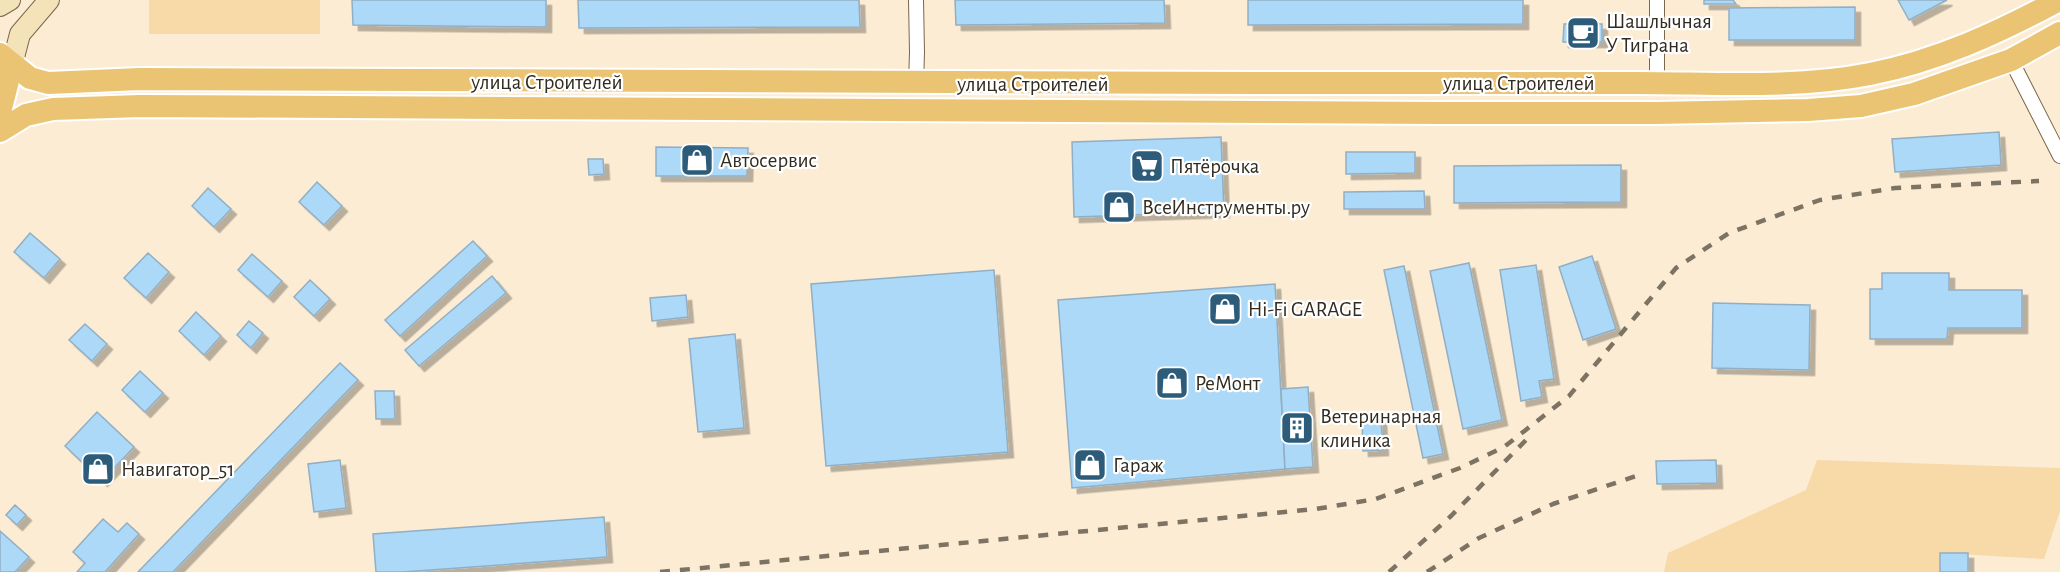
<svg xmlns="http://www.w3.org/2000/svg" width="2060" height="572" viewBox="0 0 2060 572" font-family="'Alegreya Sans',sans-serif">
<defs>
<filter id="shadow"><feDropShadow dx="5.5" dy="5.5" stdDeviation="0" flood-color="#0004"/></filter>
</defs>
<rect width="100%" height="100%" fill="#fcecd4"/>
<!-- green -->
<g fill="#f8d9a8">
<rect x="149" y="0" width="171" height="34"/>
<polygon points="1817,460 2060,468 2060,511 2044,559 1941,553 1940,572 1664,572 1668,553 1806,490"/>
</g>
<!-- building -->
<g fill="#acd9f8" stroke="#91afc4" stroke-width="1.5" filter="url(#shadow)">
<polygon points="352,0 546,0 546,27 353,25"/>
<polygon points="578,0 859,0 860,27 579,28"/>
<polygon points="955,0 1164,0 1165,23 956,25"/>
<polygon points="1248,0 1523,0 1523,24 1248,25"/>
<polygon points="1704,0 1733,0 1736,4 1704,4"/>
<polygon points="1898,0 1947,0 1909,20"/>
<polygon points="1855,7 1855,40 1729,40 1729,8"/>
<polygon points="1564,24 1602,24 1602,42 1563,42"/>
<polygon points="1999,132 2001,165 1895,172 1892,139"/>
<polygon points="1221,137 1224,212 1074,217 1072,142"/>
<polygon points="656,147 748,148 747,176 656,176"/>
<polygon points="1346,152 1415,152 1415,173 1346,174"/>
<polygon points="588,159 603,159 604,174 589,175"/>
<polygon points="1621,165 1621,202 1454,203 1454,166"/>
<polygon points="317,182 342,206 324,225 299,202"/>
<polygon points="208,188 231,209 214,227 192,206"/>
<polygon points="1424,191 1425,209 1344,209 1344,192"/>
<polygon points="30,233 60,259 44,278 14,252"/>
<polygon points="473,241 487,256 400,336 385,320"/>
<polygon points="148,253 169,272 146,298 124,278"/>
<polygon points="252,254 282,281 268,297 238,270"/>
<polygon points="1592,256 1616,329 1583,340 1559,267"/>
<polygon points="1469,263 1502,420 1463,429 1430,271"/>
<polygon points="1536,265 1554,379 1539,381 1542,397 1521,401 1500,270"/>
<polygon points="1404,266 1443,454 1423,458 1384,270"/>
<polygon points="994,270 1008,452 826,466 811,284"/>
<polygon points="1882,273 1949,273 1949,290 2022,290 2022,328 1948,328 1947,339 1870,339 1870,289 1882,289"/>
<polygon points="492,276 506,293 419,366 405,350"/>
<polygon points="310,280 330,299 314,316 294,297"/>
<polygon points="1275,284 1285,469 1072,488 1058,300"/>
<polygon points="686,295 688,317 652,321 650,298"/>
<polygon points="1713,303 1810,305 1809,370 1712,368"/>
<polygon points="196,312 221,336 204,355 179,331"/>
<polygon points="249,321 263,333 251,348 237,335"/>
<polygon points="85,324 107,344 92,361 69,340"/>
<polygon points="735,334 744,428 698,432 689,339"/>
<polygon points="340,363 358,380 173,572 138,572"/>
<polygon points="140,371 163,393 145,412 122,390"/>
<polygon points="1308,387 1313,467 1285,469 1281,389"/>
<polygon points="375,391 394,391 395,419 376,419"/>
<polygon points="97,412 134,447 102,481 65,446"/>
<polygon points="1381,418 1383,450 1363,451 1362,419"/>
<polygon points="340,460 346,508 314,512 308,464"/>
<polygon points="1716,460 1717,483 1657,484 1656,461"/>
<polygon points="15,505 26,515 17,525 6,515"/>
<polygon points="604,517 607,557 403,572 376,572 373,534"/>
<polygon points="103,519 118,532 127,523 139,534 105,572 77,572 85,563 73,552"/>
<polygon points="0,531 29,557 15,572 0,572"/>
<rect x="1940" y="553" width="28" height="19"/>
</g>
<g fill="none" stroke-linecap="round" stroke-linejoin="round">
<defs>
<g id="street">
<polyline points="916,0 917,52 916,85"/>
<polyline points="2011,60 2060,156"/>
<polyline points="1657,83 1657,0"/>
</g>
<g id="secondary">
<polyline points="0,6 10,0"/>
<polyline points="12,65 20,34 49,0"/>
</g>
<g id="primary">
<path d="M 0,54 L 30,78 L 48,83 L 140,79 C 513,82 886,85 1258,83 C 1385,83 1511,83 1638,83 C 1715,83 1794,89 1870,74 C 1937,61 2000,32 2059,0"/>
<polyline points="0,112 12,65"/>
<polyline points="0,131 26,115 53,109 140,106 1439,113 1656,113 1808,110 1861,106 1914,94 2011,60 2060,33"/>
</g>
</defs>
<!-- street casing -->
<use href="#street" stroke="#78674c" stroke-width="16"/>
<!-- secondary casing -->
<use href="#secondary" stroke="#78674c" stroke-width="22"/>
<!-- primary casing -->
<use href="#primary" stroke="#fff" stroke-width="26"/>
<!-- street -->
<use href="#street" stroke="#fff" stroke-width="14"/>
<!-- secondary -->
<use href="#secondary" stroke="#f4e2b9" stroke-width="20"/>
<!-- primary -->
<use href="#primary" stroke="#eac473" stroke-width="22"/>
<!-- rail -->
<g stroke="#7d7363" stroke-width="4.5" stroke-dasharray="10 10" stroke-linecap="butt">
<polyline points="660,572 1316,509 1376,499 1460,468 1504,447 1569,396 1676,268 1729,233 1820,200 1895,188 2039,181"/>
<polyline points="1389,572 1451,516 1531,435"/>
<polyline points="1427,572 1479,538 1553,504 1639,475"/>
</g>
</g>
<!-- icons -->
<defs>
<symbol id="cafe-square" viewBox="-11 -11 22 22"><rect x="-9" y="-9" width="18" height="18" rx="4" fill="#2c5c7a" stroke="#fff"/><path d="M-5.5-4.5H6V0H3Q3 3.5 0 3.5H-2.5Q-5.5 3.5-5.5 0ZM3-3.2v2h1.7v-2ZM-6 4.5H4V6H-6Z" fill="#fff"/></symbol>
<symbol id="shop-square" viewBox="-11 -11 22 22"><rect x="-9" y="-9" width="18" height="18" rx="4" fill="#2c5c7a" stroke="#fff"/><path d="M-5-2.5h2.3a2.7 3.5 0 0 1 5.4 0H5L5.5 6h-11ZM-1.5-2.5h3a1.5 2.3 0 0 0-3 0Z" fill="#fff"/></symbol>
<symbol id="supermarket-square" viewBox="-11 -11 22 22"><rect x="-9" y="-9" width="18" height="18" rx="4" fill="#2c5c7a" stroke="#fff"/><path d="M-6-5.5h2.5l.6 2H6L4.5 2H-2.5L-4.4-4H-6ZM-1.5 3.2a1.3 1.3 0 1 0 .1 0ZM3 3.2a1.3 1.3 0 1 0 .1 0Z" fill="#fff"/></symbol>
<symbol id="building-square" viewBox="-11 -11 22 22"><rect x="-9" y="-9" width="18" height="18" rx="4" fill="#2c5c7a" stroke="#fff"/><path d="M-4-6H4V6H1V3H-1V6H-4ZM-2.5-4.3h1.7v1.8h-1.7ZM.8-4.3h1.7v1.8H.8ZM-2.5-1h1.7V.8h-1.7ZM.8-1h1.7V.8H.8Z" fill="#fff"/></symbol>
</defs>
<g fill-rule="evenodd">
<use href="#cafe-square" x="1564" y="14" width="38" height="38"/>
<use href="#shop-square" x="678" y="141" width="38" height="38"/>
<use href="#supermarket-square" x="1128" y="147" width="38" height="38"/>
<use href="#shop-square" x="1100" y="188" width="38" height="38"/>
<use href="#shop-square" x="1206" y="290" width="38" height="38"/>
<use href="#shop-square" x="1153" y="364" width="38" height="38"/>
<use href="#building-square" x="1278" y="409" width="38" height="38"/>
<use href="#shop-square" x="1071" y="446" width="38" height="38"/>
<use href="#shop-square" x="79" y="450" width="38" height="38"/>
</g>
<g text-anchor="middle" dominant-baseline="central" stroke-width="4.5" stroke-linejoin="round" paint-order="stroke">
<!-- poi labels -->
<g font-size="21" fill="#322b1f" stroke="#fff" text-anchor="start">
<text x="1606" y="21">Шашлычная<tspan x="1606" dy="24">У Тиграна</tspan></text>
<text x="720" y="160">Автосервис</text>
<text x="1170" y="166">Пятёрочка</text>
<text x="1142" y="207">ВсеИнструменты.ру</text>
<text x="1248" y="309">Hi-Fi GARAGE</text>
<text x="1195" y="383">РеМонт</text>
<text x="1320" y="416">Ветеринарная<tspan x="1320" dy="24">клиника</tspan></text>
<text x="1113" y="465">Гараж</text>
<text x="121" y="469">Навигатор_51</text>
</g>
<!-- street labels -->
<g font-size="21" fill="#322b1f" stroke="#fff">
<text x="547" y="82">улица Строителей</text>
<text x="1519" y="83">улица Строителей</text>
<text x="1033" y="84">улица Строителей</text>
</g>
</g>
</svg>
